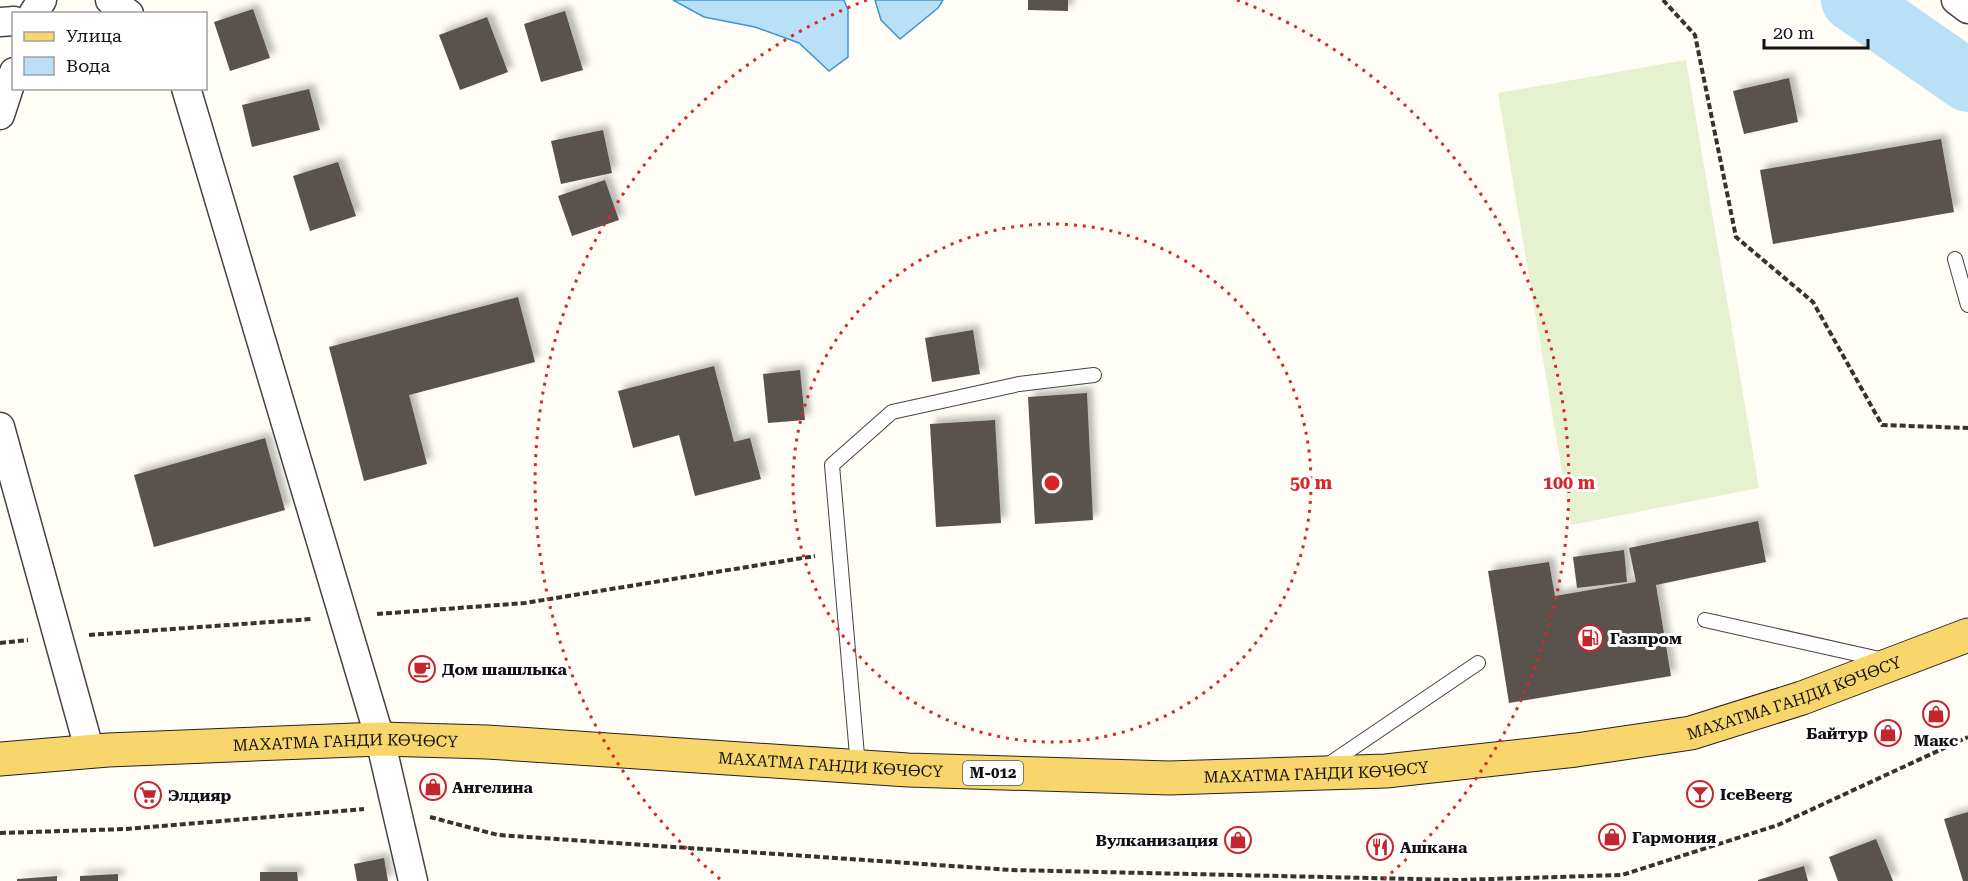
<svg xmlns="http://www.w3.org/2000/svg" width="1968" height="881" viewBox="0 0 1968 881" font-family="'Roboto Serif',serif">
<defs>
<filter id="shadow"><feDropShadow dx="5.5" dy="-5.5" stdDeviation="3" flood-color="#0004"/></filter>
</defs>
<rect width="100%" height="100%" fill="#fffdf5"/>
<!-- pitch -->
<polygon fill="#e6f2cf" points="1686,60 1759,488 1571,525 1498,93"/>
<!-- water -->
<g fill="#b9e0f7" stroke="#3f96cf" stroke-width="1.5">
<polygon points="673,0 844,0 848,10 848,57 829,71 799,43 755,27 704,17"/>
<polygon points="875,0 943,0 938,8 900,39 881,20"/>
</g>
<g fill="none" stroke-linecap="round" stroke-linejoin="round">
<!-- river -->
<polyline stroke="#b9e0f7" stroke-width="62" points="1852,0 1968,81"/>
</g>
<!-- building -->
<g fill="#5a524d" filter="url(#shadow)">
<polygon points="1028,0 1068,0 1068,11 1028,10"/>
<polygon points="253,9 270,58 230,71 214,22"/>
<polygon points="565,11 583,70 541,82 524,24"/>
<polygon points="487,17 508,72 460,90 439,35"/>
<polygon points="1789,78 1798,122 1744,134 1733,91"/>
<polygon points="309,89 320,130 252,147 242,105"/>
<polygon points="603,130 612,173 561,184 551,141"/>
<polygon points="1941,139 1954,212 1773,244 1760,170"/>
<polygon points="338,162 356,216 310,231 293,176"/>
<polygon points="605,180 619,220 572,236 558,196"/>
<polygon points="518,297 535,362 409,395 427,464 364,481 329,347"/>
<polygon points="973,330 980,374 932,382 925,338"/>
<polygon points="714,366 734,442 750,438 761,479 695,496 679,435 633,448 618,391"/>
<polygon points="800,370 805,420 768,423 763,374"/>
<polygon points="1087,393 1093,520 1035,524 1028,397"/>
<polygon points="995,420 1001,523 936,527 930,424"/>
<polygon points="265,438 285,510 154,547 134,475"/>
<polygon points="1758,521 1766,562 1656,585 1671,676 1509,703 1488,571 1549,562 1555,596 1636,582 1629,548"/>
<polygon points="1624,550 1627,582 1577,588 1573,557"/>
<polygon points="1968,812 1968,881 1963,881 1944,819"/>
<polygon points="1876,839 1893,881 1838,881 1829,857"/>
<polygon points="384,858 388,881 357,881 354,864"/>
<polygon points="1804,866 1808,881 1758,881 1758,880"/>
<polygon points="260,872 297,872 298,881 260,881"/>
<polygon points="118,874 118,881 80,881 80,876"/>
<polygon points="57,876 57,881 17,881 17,879"/>
</g>
<g fill="none" stroke-linecap="round" stroke-linejoin="round">
<defs>
<g id="service">
<polyline points="1955,259 1968,305"/>
<polyline points="1705,620 1884,660"/>
<polyline points="1326,766 1478,663"/>
<polyline points="858,767 832,465 892,412 1019,384 1094,375"/>
</g>
<g id="minor">
<polyline points="110,0 129,14"/>
<polyline points="1956,0 1968,9"/>
<polyline points="33,14 42,0"/>
<polyline points="0,22 14,21"/>
<polyline points="186,88 380,739 413,881"/>
<polyline points="0,115 14,72"/>
<polyline points="0,427 90,752"/>
</g>
<g id="primary">
<path id="s1" d="M 0,759 L 108,750 L 380,739 L 487,742 L 908,770 L 1169,778 L 1386,771 L 1576,750 L 1691,733 L 1802,698 L 1968,635"/>
</g>
</defs>
<!-- service casing -->
<use href="#service" stroke="#444" stroke-width="16"/>
<!-- minor casing -->
<use href="#minor" stroke="#444" stroke-width="31"/>
<!-- primary casing -->
<use href="#primary" stroke="#222" stroke-width="35"/>
<!-- path -->
<g stroke="#333" stroke-width="4" stroke-dasharray="6 3" stroke-linecap="butt">
<polyline points="1663,0 1695,35 1736,237 1813,302 1882,425 1968,428"/>
<polyline points="377,614 525,603 815,556"/>
<polyline points="89,635 312,619"/>
<polyline points="0,643 28,640"/>
<polyline points="430,817 498,835 1011,870 1458,880 1622,875 1778,825 1968,737"/>
<polyline points="0,833 126,829 364,809"/>
</g>
<!-- service -->
<use href="#service" stroke="#fff" stroke-width="14"/>
<!-- minor -->
<use href="#minor" stroke="#fff" stroke-width="28"/>
<!-- primary -->
<use href="#primary" stroke="#f9d66b" stroke-width="33"/>
</g>
<!-- distance rings -->
<g fill="none" stroke="#d62828" stroke-width="3" stroke-dasharray="3 6">
<circle cx="1052" cy="483" r="259"/>
<path d="M720 879A517 517 0 0 1 867 0M1237 0A517 517 0 0 1 1384 879"/>
</g>
<!-- icons -->
<defs>
<symbol id="fuel-ring" viewBox="-11 -11 22 22"><circle r="9.5" fill="#fff" stroke="#c4262e" stroke-width="1.5"/><path d="M-5.5-6h7V0h2V4h1.3V-2.5L3-4.5l.8-.8L6-3V5H2.5V1h-1V6h-7ZM-4.2-4.7v3.2H.2V-4.7Z" fill="#c4262e"/></symbol>
<symbol id="cafe-ring" viewBox="-11 -11 22 22"><circle r="9.5" fill="#fff" stroke="#c4262e" stroke-width="1.5"/><path d="M-5.5-4.5H6V0H3Q3 3.5 0 3.5H-2.5Q-5.5 3.5-5.5 0ZM3-3.2v2h1.7v-2ZM-6 4.5H4V6H-6Z" fill="#c4262e"/></symbol>
<symbol id="shop-ring" viewBox="-11 -11 22 22"><circle r="9.5" fill="#fff" stroke="#c4262e" stroke-width="1.5"/><path d="M-5-2.5h2.3a2.7 3.5 0 0 1 5.4 0H5L5.5 6h-11ZM-1.5-2.5h3a1.5 2.3 0 0 0-3 0Z" fill="#c4262e"/></symbol>
<symbol id="bar-ring" viewBox="-11 -11 22 22"><circle r="9.5" fill="#fff" stroke="#c4262e" stroke-width="1.5"/><path d="M-6-5H6L.8 .8V4.5H3.5V6h-7V4.5H-.8V.8Z" fill="#c4262e"/></symbol>
<symbol id="supermarket-ring" viewBox="-11 -11 22 22"><circle r="9.5" fill="#fff" stroke="#c4262e" stroke-width="1.5"/><path d="M-6-5.5h2.5l.6 2H6L4.5 2H-2.5L-4.4-4H-6ZM-1.5 3.2a1.3 1.3 0 1 0 .1 0ZM3 3.2a1.3 1.3 0 1 0 .1 0Z" fill="#c4262e"/></symbol>
<symbol id="restaurant-ring" viewBox="-11 -11 22 22"><circle r="9.5" fill="#fff" stroke="#c4262e" stroke-width="1.5"/><path d="M-5-6h1v4h1v-4h1v4h1v-4h1v5L-1.5 .5V6h-2V.5L-5-1ZM5-6V6H3V1.5H1.5Q1.5-4 5-6Z" fill="#c4262e"/></symbol>
</defs>
<g fill-rule="evenodd">
<use href="#fuel-ring" x="1575" y="623" width="30" height="30"/>
<use href="#cafe-ring" x="407" y="654" width="30" height="30"/>
<use href="#shop-ring" x="1921" y="699" width="30" height="30"/>
<use href="#shop-ring" x="1873" y="718" width="30" height="30"/>
<use href="#shop-ring" x="418" y="772" width="30" height="30"/>
<use href="#bar-ring" x="1685" y="779" width="30" height="30"/>
<use href="#supermarket-ring" x="133" y="780" width="30" height="30"/>
<use href="#shop-ring" x="1597" y="822" width="30" height="30"/>
<use href="#shop-ring" x="1223" y="825" width="30" height="30"/>
<use href="#restaurant-ring" x="1365" y="832" width="30" height="30"/>
</g>
<g text-anchor="middle" dominant-baseline="central" stroke-width="6" stroke-linejoin="round" paint-order="stroke">
<!-- shield labels -->
<rect fill="#fff" stroke="#585858" stroke-width="1.5" x="963" y="761" width="60" height="24" rx="4.5"/>
<g font-size="15" font-weight="bold" fill="#111">
<text x="993" y="773">М-012</text>
</g>
<!-- poi labels -->
<g font-size="16" font-weight="bold" fill="#111" stroke="#fff" text-anchor="start">
<text x="1610" y="638">Газпром</text>
<text x="442" y="669">Дом шашлыка</text>
<text x="1868" y="733" text-anchor="end">Байтур</text>
<text x="1936" y="740" text-anchor="middle">Макс</text>
<text x="452" y="787">Ангелина</text>
<text x="1720" y="794">IceBeerg</text>
<text x="168" y="795">Элдияр</text>
<text x="1632" y="837">Гармония</text>
<text x="1218" y="840" text-anchor="end">Вулканизация</text>
<text x="1400" y="847">Ашкана</text>
</g>
<!-- street labels -->
<g font-size="16" fill="#111" stroke="#fff">
<text stroke="none"><textPath href="#s1" startOffset="1804">МАХАТМА ГАНДИ КӨЧӨСҮ</textPath></text>
<text stroke="none"><textPath href="#s1" startOffset="346">МАХАТМА ГАНДИ КӨЧӨСҮ</textPath></text>
<text stroke="none"><textPath href="#s1" startOffset="832">МАХАТМА ГАНДИ КӨЧӨСҮ</textPath></text>
<text stroke="none"><textPath href="#s1" startOffset="1318">МАХАТМА ГАНДИ КӨЧӨСҮ</textPath></text>
</g>
</g>
<circle cx="1052" cy="483" r="9" fill="#d62828" stroke="#fff" stroke-width="3"/>
<g font-size="18" text-anchor="middle" font-weight="bold" fill="#d62828" stroke="#fff" stroke-width="6" stroke-linejoin="round" paint-order="stroke">
<text x="1311" y="489">50 m</text>
<text x="1569" y="489">100 m</text>
</g>
<!-- legend -->
<rect x="12" y="12" width="195" height="78" fill="#ffffff" stroke="#a0a0a0" stroke-width="1.5"/>
<rect x="24" y="32" width="30" height="9" fill="#f9d66b" stroke="#a0a0a0" stroke-width="1.5"/>
<text x="66" y="42" font-size="18" fill="#111111">Улица</text>
<rect x="24" y="57" width="30" height="18" fill="#b9e0f7" stroke="#a0a0a0" stroke-width="1.5"/>
<text x="66" y="72" font-size="18" fill="#111111">Вода</text>
<!-- scale -->
<path d="M1764 39v9h104v-9" fill="none" stroke="#111111" stroke-width="3"/>
<text x="1773" y="39" font-size="18" fill="#111111" stroke="#ffffff" stroke-width="4.5" paint-order="stroke">20 m</text>
</svg>
